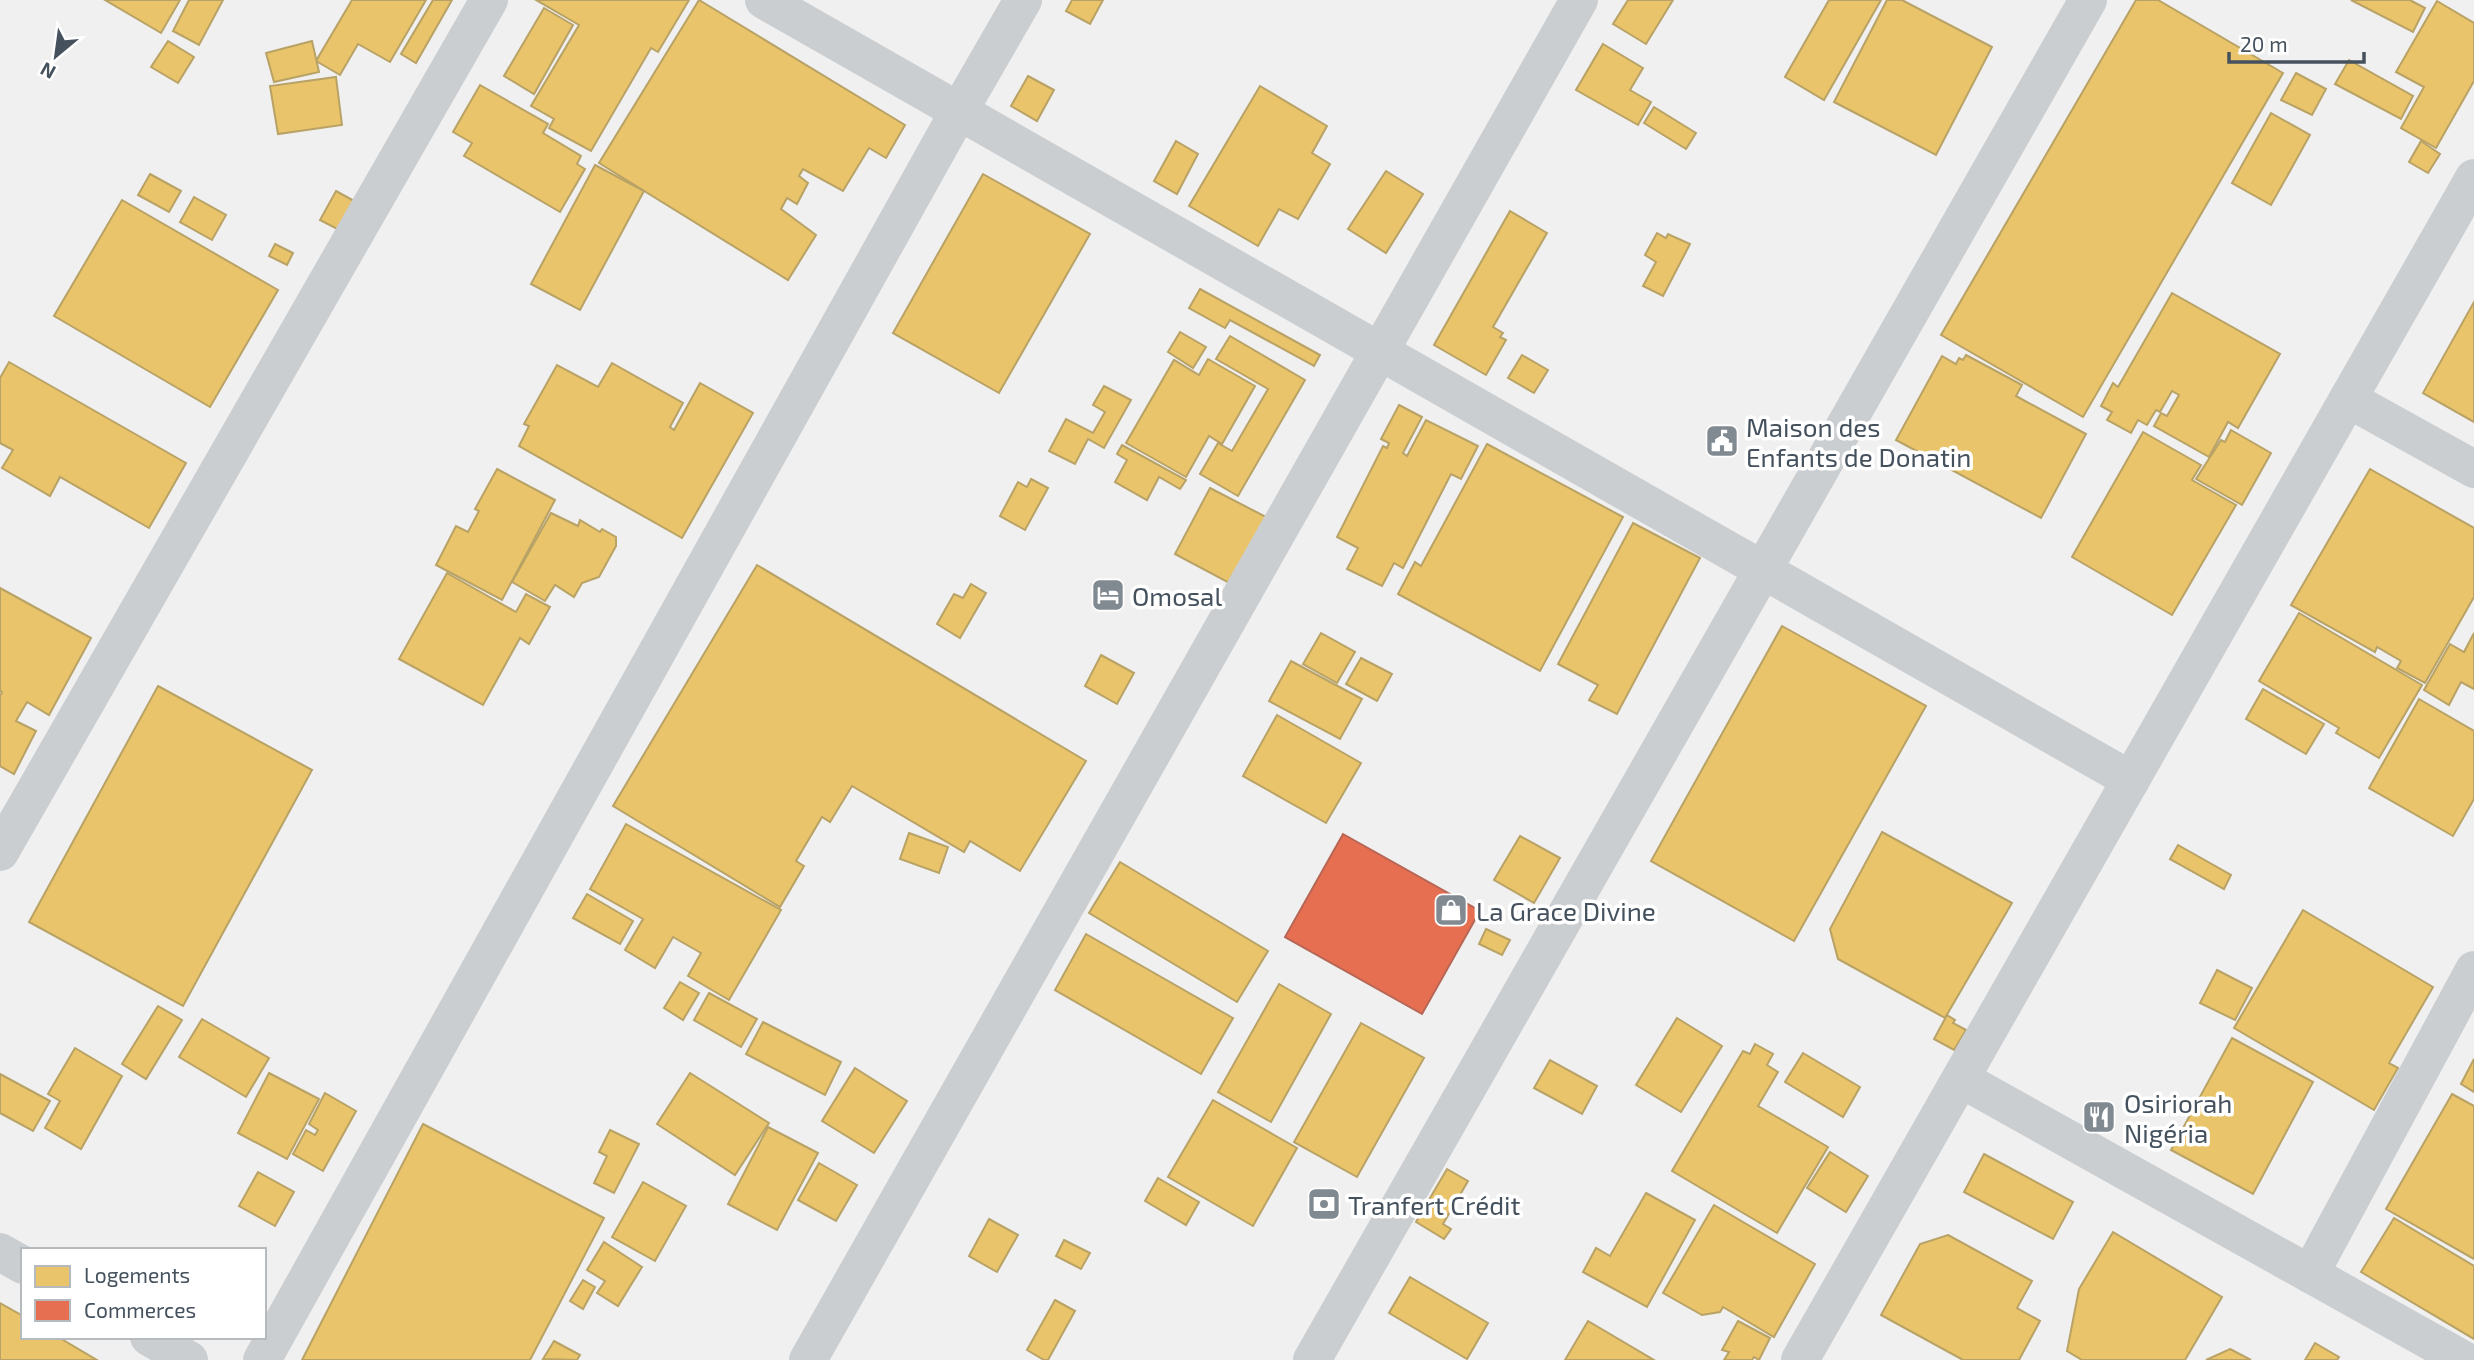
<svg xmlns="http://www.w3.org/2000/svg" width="2474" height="1360" viewBox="0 0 2474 1360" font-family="'Exo 2',sans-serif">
<rect width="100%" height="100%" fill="#f1f0f0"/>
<!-- homes -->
<g fill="#e9c46a" stroke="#b8a266" stroke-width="2">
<polygon points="105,0 180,0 161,33"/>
<polygon points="189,0 223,0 199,45 173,31"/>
<polygon points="352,0 426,0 390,62 358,44 340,75 316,61"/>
<polygon points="433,0 452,0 416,63 401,54"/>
<polygon points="536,0 689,0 658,52 651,48 591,151 549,128 554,119 531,106 579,25"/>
<polygon points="699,0 905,125 886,158 869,148 843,191 803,169 799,176 808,183 797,204 787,198 781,209 816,235 788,280 599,163"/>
<polygon points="1072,0 1103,0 1090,24 1066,11"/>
<polygon points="1628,0 1673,0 1646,44 1613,24"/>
<polygon points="1829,0 1881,0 1824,100 1785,77"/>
<polygon points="1887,0 1902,0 1992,47 1936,155 1834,102"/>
<polygon points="2136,0 2158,0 2283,73 2083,417 1941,335"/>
<polygon points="2351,0 2410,0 2425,8 2413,32"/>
<polygon points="2437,1 2474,23 2474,81 2436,148 2401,128 2424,87 2396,72"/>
<polygon points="544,8 573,25 534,94 504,76"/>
<polygon points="168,41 194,57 178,83 151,67"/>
<polygon points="312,41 319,72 274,82 266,53"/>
<polygon points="1603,44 1643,68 1630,90 1651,102 1638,125 1576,90"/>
<polygon points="2349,60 2413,96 2401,119 2335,84"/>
<polygon points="2296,73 2326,89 2312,115 2281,100"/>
<polygon points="1028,76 1054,90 1037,121 1011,106"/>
<polygon points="336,77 342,125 278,134 270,86"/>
<polygon points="480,85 548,124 543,133 581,156 577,164 585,169 560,212 464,156 472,143 453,132"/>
<polygon points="1260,86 1327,126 1312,153 1330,164 1298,219 1279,209 1258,246 1189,206"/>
<polygon points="1654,107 1696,133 1686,149 1644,123"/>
<polygon points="2271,113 2310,135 2271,205 2232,183"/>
<polygon points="1176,141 1198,154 1177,194 1154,181"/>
<polygon points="2421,141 2440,154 2428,173 2409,162"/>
<polygon points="595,165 644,191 580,310 531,284"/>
<polygon points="1386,171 1423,194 1386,253 1348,229"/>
<polygon points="150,174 181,191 169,212 138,195"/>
<polygon points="983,174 1090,234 999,393 893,333"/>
<polygon points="336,191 356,202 341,231 320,220"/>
<polygon points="194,197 226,215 212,240 180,222"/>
<polygon points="122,200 278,290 210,407 54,316"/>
<polygon points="1510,211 1547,233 1493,327 1503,333 1500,337 1506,340 1486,375 1434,345"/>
<polygon points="1657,233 1666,238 1668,234 1690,244 1663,296 1643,286 1656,262 1645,255"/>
<polygon points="275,244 293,253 287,265 269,256"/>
<polygon points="1200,289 1320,355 1314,366 1230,320 1225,328 1189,308"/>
<polygon points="2172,293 2280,354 2238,428 2228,422 2209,457 2154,426 2161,413 2167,416 2179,395 2172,391 2160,412 2156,410 2147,425 2138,420 2131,433 2107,420 2112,412 2101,406 2113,383 2118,387"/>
<polygon points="2474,302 2474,422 2423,393"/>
<polygon points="1180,332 1206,347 1193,368 1168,352"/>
<polygon points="1230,336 1305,380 1238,496 1200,474 1218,443 1232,451 1268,389 1216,359"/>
<polygon points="1522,355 1548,370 1534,393 1508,378"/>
<polygon points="1966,355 2022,385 2016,396 2086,434 2041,518 1896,440 1942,356 1956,364 1959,358 1963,360"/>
<polygon points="1208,359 1255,386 1222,444 1209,436 1186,477 1126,443 1174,360 1199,375"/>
<polygon points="9,362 186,463 149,528 60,477 50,496 2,468 13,450 0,443 0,378"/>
<polygon points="612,363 683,403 670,427 674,430 700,383 753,413 682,538 519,446 529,426 524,424 557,365 598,387"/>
<polygon points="1104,386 1131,400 1104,448 1088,439 1075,464 1049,451 1066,419 1093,433 1105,412 1093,405"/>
<polygon points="1399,405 1422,417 1403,453 1407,456 1426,420 1478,446 1461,479 1451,474 1403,568 1394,563 1382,586 1347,569 1358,548 1337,537 1383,446 1387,448 1389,443 1381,439"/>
<polygon points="2231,430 2271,453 2242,505 2196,479 2221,440 2225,442"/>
<polygon points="2143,432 2201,465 2192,480 2236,505 2172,615 2072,557"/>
<polygon points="1487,444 1623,517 1540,671 1398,594 1415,562 1421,566"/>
<polygon points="1122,445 1186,480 1180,489 1159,477 1147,500 1115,482 1127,460 1117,454"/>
<polygon points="497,469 555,500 502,600 436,565 456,526 468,532 479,511 475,509"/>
<polygon points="2370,469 2474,528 2474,597 2425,683 2397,668 2401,661 2377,647 2375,652 2291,605"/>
<polygon points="1031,479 1048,488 1025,530 1000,516 1018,482 1027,487"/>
<polygon points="1210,488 1266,517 1233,585 1175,554"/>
<polygon points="551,513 578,526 580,520 600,532 602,529 616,537 616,546 599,577 582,583 574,597 555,585 545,601 512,582"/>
<polygon points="1633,523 1700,558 1617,714 1589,700 1598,685 1558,664"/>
<polygon points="757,565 1086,761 1020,871 970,841 964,852 852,786 830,822 822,817 796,861 804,866 780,907 613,806"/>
<polygon points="447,573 516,612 526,594 550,607 529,644 520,638 483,705 399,659"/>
<polygon points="971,584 986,593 960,638 937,624 954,594 963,598"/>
<polygon points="0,588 91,638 49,715 27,702 16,721 36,731 14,774 0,766 0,696 2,692 0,691"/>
<polygon points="2299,613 2422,685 2379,758 2336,733 2339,728 2259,681"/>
<polygon points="1782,626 1926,706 1794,941 1651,861"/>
<polygon points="1321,633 1355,652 1337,683 1303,664"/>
<polygon points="2474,633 2474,689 2461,682 2449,705 2424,690 2450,644 2464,652"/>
<polygon points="1101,655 1134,673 1117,704 1085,686"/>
<polygon points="1361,658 1392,674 1377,701 1346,684"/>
<polygon points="1291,661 1362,699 1340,739 1269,701"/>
<polygon points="158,686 312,770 183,1006 29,922"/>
<polygon points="2263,689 2324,724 2306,754 2246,719"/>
<polygon points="2419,699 2474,731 2474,799 2453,836 2369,788"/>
<polygon points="1277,715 1361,763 1326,823 1243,776"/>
<polygon points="626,824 781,910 729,1000 688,976 701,953 673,937 655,968 625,950 643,919 590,889"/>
<polygon points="1882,832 2012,903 1945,1018 1838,959 1830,929"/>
<polygon points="909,833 948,847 939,873 900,859"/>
<polygon points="1520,836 1560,858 1534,903 1494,880"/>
<polygon points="2178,845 2231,875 2224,889 2170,859"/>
<polygon points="1120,862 1268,951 1237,1002 1089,913"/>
<polygon points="587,894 633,921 620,944 573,918"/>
<polygon points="2303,910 2433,987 2389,1063 2398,1068 2374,1110 2234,1028"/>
<polygon points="1486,929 1510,940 1502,955 1479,944"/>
<polygon points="1086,934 1233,1018 1201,1074 1055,990"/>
<polygon points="2217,970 2252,988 2235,1020 2200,1003"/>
<polygon points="680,982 699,993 683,1020 664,1008"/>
<polygon points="1279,984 1331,1014 1271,1122 1218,1092"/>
<polygon points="709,993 757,1019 741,1047 694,1020"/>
<polygon points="158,1006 182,1020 146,1079 122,1064"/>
<polygon points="1947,1015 1955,1020 1953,1023 1966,1030 1954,1050 1934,1039"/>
<polygon points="1677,1018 1722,1046 1681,1112 1636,1085"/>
<polygon points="202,1019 269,1058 246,1097 179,1057"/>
<polygon points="763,1022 841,1062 825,1095 746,1054"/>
<polygon points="1361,1023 1424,1058 1357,1177 1294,1142"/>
<polygon points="2232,1038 2313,1082 2253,1194 2171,1150"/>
<polygon points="1755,1044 1773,1054 1767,1065 1778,1072 1758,1106 1828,1147 1777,1233 1672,1171 1743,1051 1750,1054"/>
<polygon points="75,1048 122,1076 81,1149 45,1128 60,1101 48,1094"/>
<polygon points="1803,1053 1860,1087 1843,1117 1785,1082"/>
<polygon points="2474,1059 2474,1092 2461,1084"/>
<polygon points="1550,1060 1597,1086 1582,1114 1534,1088"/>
<polygon points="855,1068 907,1101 874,1153 822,1121"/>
<polygon points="269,1073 319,1099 287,1159 238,1133"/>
<polygon points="690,1073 769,1123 735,1175 657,1124"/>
<polygon points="0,1074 50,1101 33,1131 0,1113"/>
<polygon points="325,1093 356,1111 323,1171 293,1154 306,1130 315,1135 318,1130 309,1124"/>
<polygon points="2452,1094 2474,1106 2474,1259 2386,1209"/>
<polygon points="1213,1100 1297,1148 1253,1226 1168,1177"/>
<polygon points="423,1124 604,1218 530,1360 302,1360"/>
<polygon points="768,1127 818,1153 777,1230 728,1204"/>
<polygon points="610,1130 639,1144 614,1193 594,1183 607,1156 599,1152"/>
<polygon points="1830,1152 1868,1176 1846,1212 1807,1188"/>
<polygon points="1984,1154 2073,1202 2053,1239 1964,1192"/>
<polygon points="819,1163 857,1185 836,1221 798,1200"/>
<polygon points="1447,1169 1468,1181 1443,1224 1451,1229 1444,1239 1416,1222"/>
<polygon points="258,1172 294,1192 275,1226 239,1206"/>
<polygon points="1158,1178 1199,1202 1186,1225 1145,1201"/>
<polygon points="643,1182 686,1206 655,1261 612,1237"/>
<polygon points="1646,1193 1695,1220 1647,1307 1583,1272 1596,1248 1610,1256"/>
<polygon points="1714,1205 1815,1264 1774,1337 1723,1307 1720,1312 1702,1315 1663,1293"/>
<polygon points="2394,1218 2474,1266 2474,1339 2361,1272"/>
<polygon points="989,1219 1018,1235 997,1272 969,1256"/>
<polygon points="2113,1232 2222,1297 2185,1360 2082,1360 2067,1351 2079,1289"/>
<polygon points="1948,1235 2032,1281 2017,1308 2040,1321 2019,1360 1963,1360 1881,1315 1920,1244"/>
<polygon points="1064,1240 1090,1253 1081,1269 1056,1256"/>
<polygon points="604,1242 642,1267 618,1306 597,1293 605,1281 587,1270"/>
<polygon points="1410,1277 1488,1323 1467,1359 1389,1313"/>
<polygon points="583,1280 595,1287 583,1309 570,1301"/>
<polygon points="1055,1300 1075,1311 1048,1360 1044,1360 1027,1350"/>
<polygon points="0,1303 23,1316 23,1337 58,1337 97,1360 0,1360"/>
<polygon points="1588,1321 1654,1360 1565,1360"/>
<polygon points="1738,1321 1770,1338 1759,1360 1754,1357 1752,1360 1724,1360 1729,1352 1722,1350"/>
<polygon points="554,1341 580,1355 577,1360 543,1359"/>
<polygon points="2315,1343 2339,1357 2337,1360 2305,1360"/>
<polygon points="2230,1349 2251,1360 2206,1360"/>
</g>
<!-- shops -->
<polygon fill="#e76f51" stroke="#b66655" stroke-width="2" points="1343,834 1480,911 1422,1014 1285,937"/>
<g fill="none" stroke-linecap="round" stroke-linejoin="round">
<!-- minor -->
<g stroke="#cbced1" stroke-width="38">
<polyline points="764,0 2131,780"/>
<polyline points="2348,399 2474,469"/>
<polyline points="0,852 489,0"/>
<polyline points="1961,1079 2464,1360"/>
<polyline points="0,1252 23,1265"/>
<polyline points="2310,1274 2474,970"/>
<polyline points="149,1337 189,1360"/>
<polyline points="262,1360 959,111 1023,0"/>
<polyline points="808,1360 1579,0"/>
<polyline points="1312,1360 2088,0"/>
<polyline points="1800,1360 2474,178"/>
</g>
</g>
<!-- icons -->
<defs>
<symbol id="civic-square" viewBox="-11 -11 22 22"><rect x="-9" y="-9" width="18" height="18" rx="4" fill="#818991" stroke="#fff"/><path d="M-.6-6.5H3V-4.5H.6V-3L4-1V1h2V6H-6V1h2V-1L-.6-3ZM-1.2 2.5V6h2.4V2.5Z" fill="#fff"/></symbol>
<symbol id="hotel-square" viewBox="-11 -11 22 22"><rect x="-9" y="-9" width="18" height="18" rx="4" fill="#818991" stroke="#fff"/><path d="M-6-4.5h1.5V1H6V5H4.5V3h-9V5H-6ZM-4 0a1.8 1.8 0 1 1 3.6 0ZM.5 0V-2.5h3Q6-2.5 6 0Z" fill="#fff"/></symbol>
<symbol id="shop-square" viewBox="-11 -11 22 22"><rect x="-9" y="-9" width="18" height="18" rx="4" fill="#818991" stroke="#fff"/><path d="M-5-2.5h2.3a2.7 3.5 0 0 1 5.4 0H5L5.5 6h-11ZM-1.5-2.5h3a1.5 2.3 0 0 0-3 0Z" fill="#fff"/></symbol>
<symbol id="restaurant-square" viewBox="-11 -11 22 22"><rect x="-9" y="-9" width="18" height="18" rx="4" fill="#818991" stroke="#fff"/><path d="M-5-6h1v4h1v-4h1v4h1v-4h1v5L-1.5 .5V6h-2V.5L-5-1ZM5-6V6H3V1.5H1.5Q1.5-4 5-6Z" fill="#fff"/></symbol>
<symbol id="bank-square" viewBox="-11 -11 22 22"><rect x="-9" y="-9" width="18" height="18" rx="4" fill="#818991" stroke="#fff"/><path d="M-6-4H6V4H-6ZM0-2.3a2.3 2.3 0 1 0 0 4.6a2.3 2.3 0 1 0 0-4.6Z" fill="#fff"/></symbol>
</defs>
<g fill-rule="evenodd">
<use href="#civic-square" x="1703" y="422" width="38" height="38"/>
<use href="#hotel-square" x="1089" y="576" width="38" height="38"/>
<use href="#shop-square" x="1432" y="891" width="38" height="38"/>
<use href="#restaurant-square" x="2080" y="1098" width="38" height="38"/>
<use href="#bank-square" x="1305" y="1185" width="38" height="38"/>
</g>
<g text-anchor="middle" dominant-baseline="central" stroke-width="7" stroke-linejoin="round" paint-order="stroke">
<!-- poi labels -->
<g font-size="26" fill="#45525e" stroke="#fff" text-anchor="start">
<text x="1746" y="426">Maison des<tspan x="1746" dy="30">Enfants de Donatin</tspan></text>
<text x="1132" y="595">Omosal</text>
<text x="1476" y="910">La Grace Divine</text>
<text x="2124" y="1102">Osiriorah<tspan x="2124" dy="30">Nigéria</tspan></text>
<text x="1348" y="1204">Tranfert Crédit</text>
</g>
</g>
<!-- legend -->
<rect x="21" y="1248" width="245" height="91" fill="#ffffff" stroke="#b5babf" stroke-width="2"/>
<rect x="35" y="1266" width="35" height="21" fill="#e9c46a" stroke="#b5babf" stroke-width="2"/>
<text x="84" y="1283" font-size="21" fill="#45525e">Logements</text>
<rect x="35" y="1300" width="35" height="21" fill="#e76f51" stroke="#b5babf" stroke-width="2"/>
<text x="84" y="1318" font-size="21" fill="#45525e">Commerces</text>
<!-- north arrow -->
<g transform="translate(56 56) rotate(209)" stroke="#ffffff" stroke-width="5" paint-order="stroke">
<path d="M0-5L12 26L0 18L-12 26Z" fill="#45525e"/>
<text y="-10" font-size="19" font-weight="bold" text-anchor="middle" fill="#45525e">N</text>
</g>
<!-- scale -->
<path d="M2229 52v10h135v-10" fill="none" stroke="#45525e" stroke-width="3.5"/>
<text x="2240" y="52" font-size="21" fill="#45525e" stroke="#ffffff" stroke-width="5" paint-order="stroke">20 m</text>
</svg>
